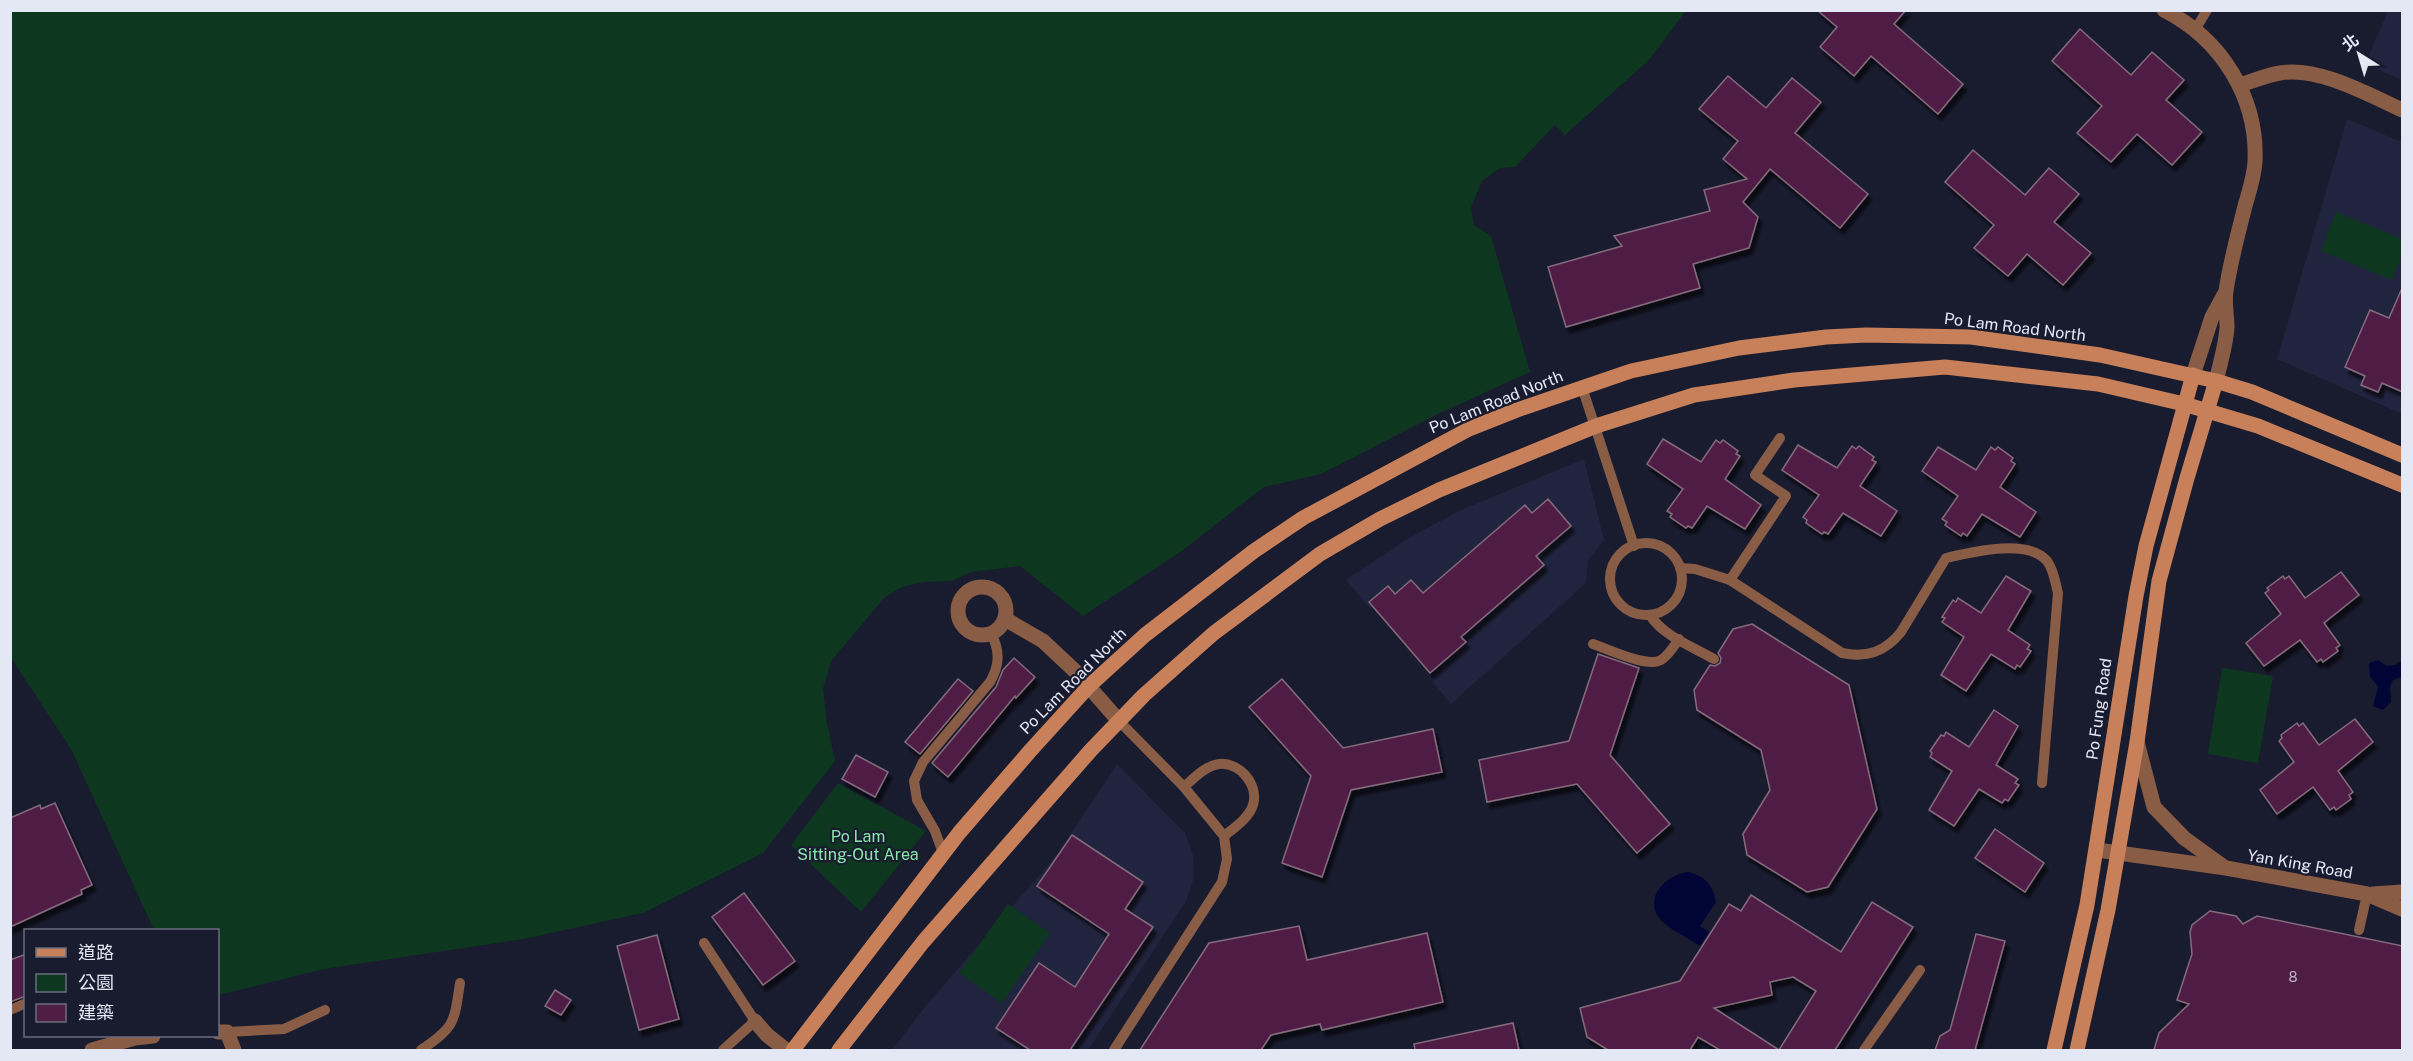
<svg xmlns="http://www.w3.org/2000/svg" width="2413" height="1061" viewBox="0 0 2413 1061" font-family="'Public Sans','Noto Sans TC',sans-serif">
<defs>
<filter id="shadow"><feDropShadow dx="3.5" dy="6" stdDeviation="1.5" flood-color="#0009"/></filter>
</defs>
<rect width="100%" height="100%" fill="#191b2f"/>
<!-- built -->
<g fill="#21243e">
<polygon points="2388,11 2402,11 2402,80 2365,64"/>
<polygon points="2347,119 2402,142 2402,414 2277,359"/>
<polygon points="1584,459 1604,540 1588,561 1586,583 1451,704 1346,580 1407,539 1461,510"/>
<polygon points="1117,764 1185,833 1193,855 1194,878 1185,903 1088,1050 892,1050 924,1008 1056,856"/>
</g>
<!-- green -->
<g fill="#0e3720">
<polygon points="10,11 11,10 1686,11 1649,60 1565,135 1555,125 1515,167 1500,168 1482,181 1471,207 1474,225 1491,236 1530,372 1438,414 1321,474 1264,487 1183,550 1083,616 1020,566 971,572 952,581 923,582 902,587 885,597 831,661 823,689 827,723 835,761 763,853 643,913 523,939 324,969 218,995 218,930 154,930 71,749 11,658"/>
<polygon points="2336,212 2402,239 2402,255 2392,280 2321,251"/>
<polygon points="2222,668 2273,676 2258,763 2208,754"/>
<polygon points="838,783 926,831 861,912 791,845"/>
<polygon points="1008,904 1050,933 1002,1003 959,973"/>
</g>
<!-- water -->
<g fill="#000535">
<polygon points="2378,660 2387,666 2395,665 2402,660 2402,677 2393,680 2390,686 2391,702 2383,710 2373,706 2378,687 2370,676 2369,663"/>
<path d="M 1688,872 C 1705,876 1713,885 1716,902 L 1700,926 L 1709,932 L 1700,946 C 1690,939 1667,928 1660,919 C 1643,897 1666,875 1688,872 Z"/>
</g>
<!-- building -->
<g fill="#501d44" stroke="#836b7b" stroke-width="1.5" fill-rule="evenodd" filter="url(#shadow)">
<polygon points="1817,10 1906,10 1894,24 1963,84 1938,114 1871,56 1854,76 1820,47 1837,27"/>
<polygon points="2080,29 2131,75 2152,52 2184,80 2166,100 2202,132 2172,165 2137,134 2111,162 2077,133 2102,106 2052,61"/>
<polygon points="1728,76 1766,108 1792,78 1821,102 1795,133 1868,194 1840,228 1770,169 1743,202 1758,217 1749,248 1693,264 1700,288 1566,327 1548,267 1622,246 1614,236 1710,211 1704,190 1747,179 1723,159 1738,141 1699,109"/>
<polygon points="1973,150 2025,195 2049,168 2079,194 2054,222 2091,253 2063,285 2027,254 2008,276 1974,248 1994,225 1945,182"/>
<polygon points="2403,286 2403,392 2382,383 2378,392 2361,385 2365,376 2345,367 2370,310 2389,318"/>
<polygon points="1663,439 1701,462 1716,440 1720,443 1723,440 1738,451 1736,454 1740,456 1725,479 1761,505 1745,529 1707,506 1692,528 1688,526 1686,528 1670,517 1672,514 1667,511 1683,489 1647,464"/>
<polygon points="1798,445 1837,468 1852,446 1856,449 1859,446 1874,457 1872,460 1876,462 1860,486 1897,511 1881,536 1843,513 1828,534 1824,532 1822,534 1806,523 1807,520 1803,517 1819,495 1782,470"/>
<polygon points="1938,447 1976,470 1991,447 1995,450 1998,447 2013,458 2011,461 2015,464 2000,487 2036,512 2020,537 1982,514 1967,536 1963,533 1961,536 1945,525 1947,522 1942,519 1958,496 1922,471"/>
<polygon points="1548,499 1571,526 1536,556 1544,565 1461,637 1466,642 1430,673 1369,602 1388,586 1395,594 1411,580 1423,593 1525,505 1532,513"/>
<polygon points="2341,572 2359,595 2324,623 2340,645 2336,648 2338,651 2323,662 2321,659 2317,662 2300,640 2264,666 2246,643 2281,614 2265,593 2269,590 2267,588 2283,576 2285,579 2289,576 2305,598"/>
<polygon points="2006,576 2031,591 2008,630 2030,645 2027,649 2031,651 2020,667 2017,665 2015,669 1991,654 1966,691 1941,675 1964,637 1942,622 1945,618 1942,617 1953,600 1956,602 1958,598 1981,613"/>
<polygon points="1752,624 1849,685 1877,809 1828,887 1807,892 1747,855 1743,834 1770,790 1761,750 1697,710 1694,690 1710,665 1715,666 1720,663 1721,658 1718,653 1733,629"/>
<polygon points="1598,654 1639,668 1610,755 1670,824 1637,853 1577,784 1487,802 1479,760 1569,741"/>
<polygon points="1014,658 1035,677 1016,698 1015,696 948,777 932,763 996,687 1003,670"/>
<polygon points="958,679 973,691 920,754 905,742"/>
<polygon points="1282,679 1343,748 1433,729 1442,772 1351,790 1322,877 1282,863 1311,776 1249,707"/>
<polygon points="1994,710 2018,726 1996,765 2018,779 2015,783 2019,785 2008,801 2005,799 2002,803 1979,789 1954,826 1929,810 1952,771 1930,757 1932,753 1930,751 1941,735 1944,736 1946,732 1969,747"/>
<polygon points="2355,719 2373,742 2338,771 2353,792 2349,795 2351,799 2336,810 2334,807 2330,810 2313,787 2277,814 2260,790 2294,762 2279,741 2282,738 2281,735 2297,723 2299,726 2303,723 2319,745"/>
<polygon points="856,755 888,772 875,797 842,779"/>
<polygon points="55,803 92,885 81,890 82,894 10,927 10,818 40,805 41,809"/>
<polygon points="1995,829 2044,863 2025,892 1975,858"/>
<polygon points="1072,835 1143,882 1125,909 1153,927 1070,1050 1030,1050 996,1028 1039,963 1075,987 1109,934 1037,886"/>
<polygon points="744,893 795,961 763,985 712,917"/>
<path d="M 1751,895 L 1841,952 L 1872,902 L 1913,927 L 1835,1050 L 1720,1050 L 1698,1037 L 1690,1050 L 1608,1050 L 1587,1037 L 1580,1008 L 1680,981 L 1729,904 L 1741,911 ZM 1793,977 L 1816,991 L 1779,1050 L 1714,1008 L 1772,995 L 1770,982 Z"/>
<polygon points="2210,911 2236,916 2243,924 2257,916 2403,946 2403,1050 2154,1050 2159,1033 2189,1004 2177,1000 2192,954 2190,932 2192,925"/>
<polygon points="1299,926 1307,960 1427,933 1443,1002 1322,1030 1320,1024 1271,1035 1261,1050 1140,1050 1209,943"/>
<polygon points="1976,934 2005,941 1975,1050 1935,1050 1940,1036 1950,1030"/>
<polygon points="657,935 679,1019 639,1030 617,946"/>
<polygon points="26,954 26,996 10,1002 10,960"/>
<polygon points="555,990 571,1000 561,1015 545,1006"/>
<polygon points="1513,1023 1519,1050 1415,1050 1414,1044"/>
</g>
<g fill="none" stroke-linecap="round" stroke-linejoin="round">
<!-- lane -->
<g stroke="#895c45" stroke-width="10">
<polyline points="2195,30 2207,10"/>
<polyline points="1582,387 1634,546"/>
<circle cx="1646" cy="579" r="36"/>
<path d="M 1680,568 L 1695,569 L 1730,580 L 1842,653 C 1867,658 1885,652 1901,632 L 1946,558 C 1972,552 2028,538 2047,561 C 2054,570 2055,582 2058,593 L 2042,783"/>
<polyline points="1730,580 1786,496 1755,475 1780,438"/>
<path d="M 1650,615 C 1663,636 1693,647 1714,659"/>
<path d="M 1593,644 C 1608,649 1647,668 1661,660 C 1669,655 1674,646 1679,639"/>
<path d="M 1184,787 C 1194,778 1205,766 1219,764 C 1240,762 1259,785 1253,805 C 1249,818 1234,828 1224,836"/>
<path d="M 943,853 L 935,831 L 917,800 L 914,781 L 923,762 L 990,682 C 1000,665 1000,651 991,633"/>
<polyline points="2359,930 2367,894"/>
<polyline points="704,943 755,1021 723,1050"/>
<polyline points="10,1010 26,1003"/>
<polyline points="227,1032 284,1029 325,1010"/>
<path d="M 421,1050 C 455,1027 454,1023 460,983"/>
<polyline points="1114,1050 1222,882 1227,859 1224,836 1184,787 1119,721"/>
<polyline points="1864,1050 1920,970"/>
</g>
<!-- street -->
<g stroke="#895c45" stroke-width="15">
<path d="M 2164,10 C 2221,39 2258,97 2255,162 C 2254,177 2249,192 2245,206 C 2238,234 2230,263 2226,291 C 2224,303 2227,315 2227,327 C 2226,345 2220,364 2216,381"/>
<path d="M 2240,85 C 2253,81 2267,75 2280,73 C 2318,66 2369,95 2402,110"/>
<polyline points="2193,375 2212,317 2224,295"/>
<circle cx="982" cy="611" r="24"/>
<polyline points="1005,619 1043,641 1075,671 1119,721"/>
<polyline points="2137,742 2154,807 2184,838 2224,867"/>
<polyline points="2097,850 2226,868 2367,894 2402,909"/>
<polyline points="2373,894 2402,892"/>
<polyline points="755,1021 767,1035 786,1050"/>
<polyline points="218,1032 227,1032 234,1050"/>
<polyline points="92,1050 135,1038 153,1036"/>
</g>
<!-- secondary -->
<g stroke="#c8805a" stroke-width="15">
<polyline points="793,1050 959,833 1030,751 1089,686 1145,635 1254,551 1303,518 1469,429 1517,410 1631,371 1739,348 1826,337 1866,335 1971,337 2100,355 2216,381 2252,392 2402,455"/>
<polyline points="839,1050 923,942 1091,750 1144,695 1214,633 1320,554 1380,519 1439,490 1596,426 1694,395 1794,380 1945,367 2098,384 2184,404 2258,426 2402,485"/>
<polyline points="2054,1050 2087,905 2136,596 2146,546 2193,375"/>
<polyline points="2077,1050 2108,910 2137,742 2159,581 2187,478 2216,381"/>
</g>
</g>
<g text-anchor="middle" dominant-baseline="central" stroke-width="4.5" stroke-linejoin="round" paint-order="stroke">
<!-- number labels -->
<g font-size="14" fill="#bfb4c8">
<text x="2293" y="977">8</text>
</g>
<!-- street labels -->
<g font-size="16" fill="#e4e7f4" stroke="#191b2f">
<text transform="translate(2015 327) rotate(7)">Po Lam Road North</text>
<text transform="translate(1496 402) rotate(-22)">Po Lam Road North</text>
<text transform="translate(1073 681) rotate(-45)">Po Lam Road North</text>
<text transform="translate(2099 709) rotate(-82)">Po Fung Road</text>
<text transform="translate(2300 864) rotate(10)">Yan King Road</text>
</g>
<!-- park labels -->
<g font-size="16" fill="#87e5a9" stroke="#191b2f">
<text x="858" y="836">Po Lam<tspan x="858" dy="18">Sitting-Out Area</tspan></text>
</g>
</g>
<!-- border -->
<rect width="2413" height="1061" fill="none" stroke="#e4e7f4" stroke-width="24"/>
<!-- legend -->
<rect x="24" y="929" width="195" height="108" fill="#191b2f" stroke="#6a6d7e" stroke-width="1.5"/>
<rect x="36" y="948" width="30" height="9" fill="#c8805a" stroke="#6a6d7e" stroke-width="1.5"/>
<text x="78" y="959" font-size="18" fill="#e4e7f4">道路</text>
<rect x="36" y="974" width="30" height="18" fill="#0e3720" stroke="#6a6d7e" stroke-width="1.5"/>
<text x="78" y="989" font-size="18" fill="#e4e7f4">公園</text>
<rect x="36" y="1004" width="30" height="18" fill="#501d44" stroke="#6a6d7e" stroke-width="1.5"/>
<text x="78" y="1019" font-size="18" fill="#e4e7f4">建築</text>
<!-- north arrow -->
<g transform="translate(2359 54) rotate(323)" stroke="#191b2f" stroke-width="4.5" paint-order="stroke">
<path d="M0-4.5L10 22L0 15L-10 22Z" fill="#e4e7f4"/>
<text y="-9" font-size="16" font-weight="bold" text-anchor="middle" fill="#e4e7f4">北</text>
</g>
</svg>
